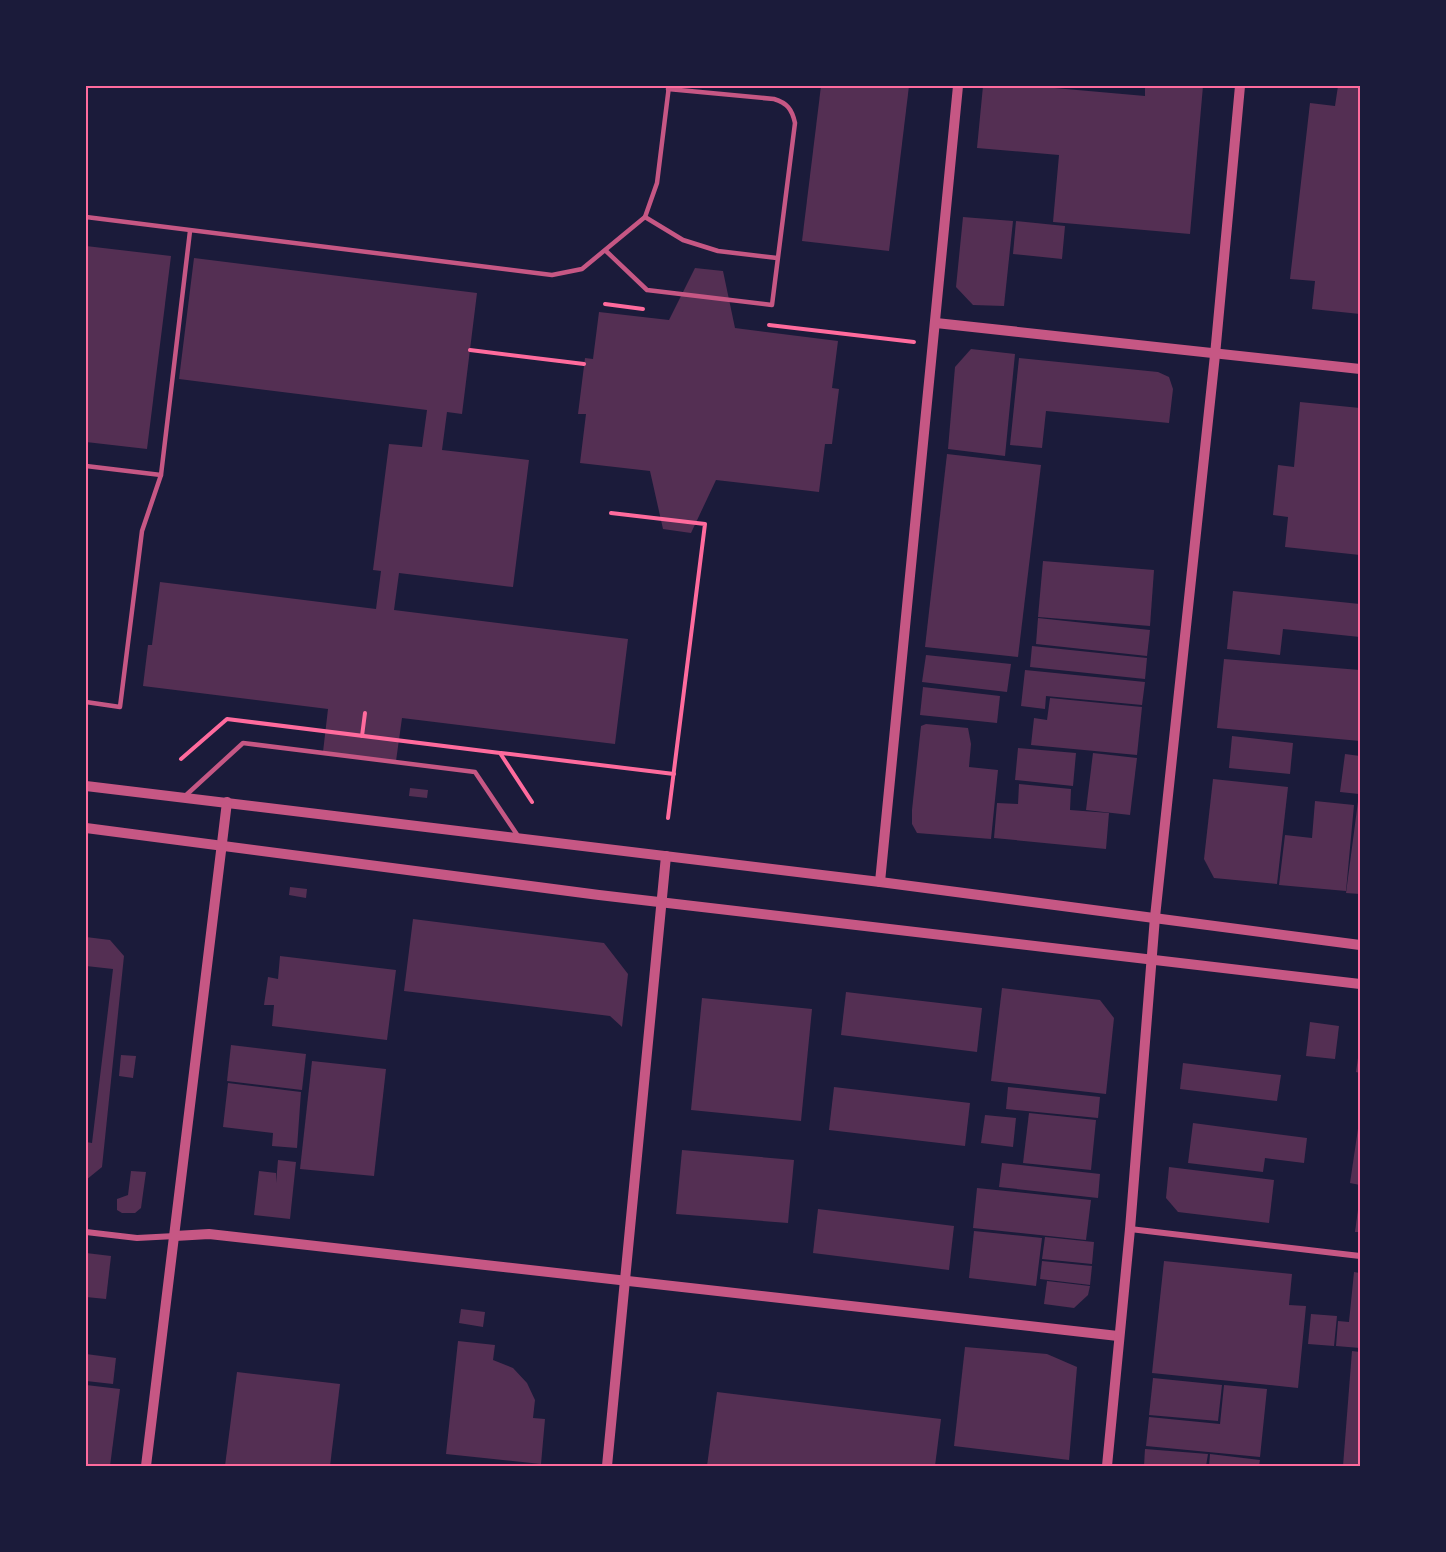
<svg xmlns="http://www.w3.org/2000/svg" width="1446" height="1552" viewBox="0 0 1446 1552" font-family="'Exo 2',sans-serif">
<rect width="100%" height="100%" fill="#1b1b3a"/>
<!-- building -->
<g fill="#542f53">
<polygon points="821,86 909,86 889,251 802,241"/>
<polygon points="983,86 1032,86 1145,96 1145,86 1203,86 1190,234 1053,222 1059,155 977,148"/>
<polygon points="1338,86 1360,86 1360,314 1312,309 1315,281 1290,279 1310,103 1335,106"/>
<polygon points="963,217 1013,221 1004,306 973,305 956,287"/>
<polygon points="1016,221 1065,226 1062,259 1013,254"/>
<polygon points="86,246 171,256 147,449 86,442"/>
<polygon points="194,258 477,293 462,414 447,412 442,450 529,460 513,587 399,573 394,610 628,639 615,744 402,718 396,761 323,752 328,709 143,686 148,645 152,645 160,582 376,609 381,571 373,570 389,444 422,447 427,410 179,379"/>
<polygon points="695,268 723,271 735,328 838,341 832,388 839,389 832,444 825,444 819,492 716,480 691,533 663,529 650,471 580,463 586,414 578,414 585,358 593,359 599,312 669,320"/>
<polygon points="971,349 1015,354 1005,456 948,449 955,367"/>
<polygon points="1019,358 1158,372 1169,377 1173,389 1169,423 1046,411 1042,448 1010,445"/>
<polygon points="1300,402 1360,408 1360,555 1285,547 1288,517 1273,515 1278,465 1294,467"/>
<polygon points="947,454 1041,465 1018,657 925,647"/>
<polygon points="1043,561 1154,570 1150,626 1038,617"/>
<polygon points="1233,591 1360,604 1360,637 1283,629 1280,655 1227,649"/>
<polygon points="1038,618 1150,630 1147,656 1036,644"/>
<polygon points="1032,646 1147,658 1145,679 1030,667"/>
<polygon points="926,655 1011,664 1007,692 922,682"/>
<polygon points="1224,659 1360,670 1360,741 1217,728"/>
<polygon points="1025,670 1145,682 1142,705 1046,696 1045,709 1021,706"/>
<polygon points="923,687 1000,696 997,723 920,715"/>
<polygon points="1050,698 1142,707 1137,755 1031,745 1034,718 1047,720"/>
<polygon points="926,724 968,728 971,744 969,767 998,770 991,839 917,833 912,824 912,810 921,726"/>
<polygon points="1232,736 1293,743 1290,774 1229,768"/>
<polygon points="1018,748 1076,753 1073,786 1015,780"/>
<polygon points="1093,753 1137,758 1130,815 1086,810"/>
<polygon points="1345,754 1360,756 1360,894 1346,893 1359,794 1340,792"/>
<polygon points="1213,779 1288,787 1277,884 1214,878 1204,859"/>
<polygon points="1019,784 1071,789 1070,810 1109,813 1106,849 994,838 997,803 1018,804"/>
<polygon points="410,788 428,790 427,798 409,796"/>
<polygon points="1315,801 1354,805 1346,891 1279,885 1285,835 1312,838"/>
<polygon points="290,887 307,889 306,898 289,895"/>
<polygon points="413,919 604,943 628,974 622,1027 610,1016 404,991"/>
<polygon points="86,937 110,940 124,956 102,1167 86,1180 86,1142 92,1143 113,969 86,966"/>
<polygon points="280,956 396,970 387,1040 272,1026 274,1005 264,1005 268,977 278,979"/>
<polygon points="1002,988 1100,1000 1114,1018 1106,1094 991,1081"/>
<polygon points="846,992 982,1008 977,1052 841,1035"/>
<polygon points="702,998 812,1009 801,1121 691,1110"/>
<polygon points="1310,1022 1339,1026 1335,1059 1306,1056"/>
<polygon points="231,1045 306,1054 302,1090 227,1081"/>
<polygon points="1359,1051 1360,1051 1360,1073 1356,1072"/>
<polygon points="121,1055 136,1056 133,1078 119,1076"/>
<polygon points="312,1061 386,1069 374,1176 300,1169"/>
<polygon points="1183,1063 1281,1075 1277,1101 1180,1089"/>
<polygon points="228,1083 301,1092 297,1148 272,1146 273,1133 223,1127"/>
<polygon points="834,1087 970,1103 965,1146 829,1130"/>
<polygon points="1008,1087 1100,1097 1098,1118 1006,1109"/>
<polygon points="1029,1113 1096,1120 1091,1170 1023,1163"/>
<polygon points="985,1115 1016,1118 1013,1147 981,1143"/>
<polygon points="1359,1122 1360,1122 1360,1185 1350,1183"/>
<polygon points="1193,1123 1307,1138 1304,1163 1265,1158 1263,1172 1188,1163"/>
<polygon points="682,1150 794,1160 788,1223 676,1214"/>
<polygon points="278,1160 296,1162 290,1219 254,1215 259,1171 276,1173 276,1183"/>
<polygon points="1002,1163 1100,1174 1098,1198 999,1187"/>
<polygon points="1169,1167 1274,1180 1269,1223 1178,1212 1166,1198"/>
<polygon points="131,1171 146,1172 141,1208 135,1213 122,1213 117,1210 117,1199 128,1195"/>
<polygon points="977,1188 1091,1200 1086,1240 973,1228"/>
<polygon points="1359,1202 1360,1202 1360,1232 1355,1232"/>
<polygon points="818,1209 954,1226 949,1270 813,1253"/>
<polygon points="974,1231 1042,1238 1036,1286 969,1278"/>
<polygon points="1045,1237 1094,1242 1092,1264 1042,1259"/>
<polygon points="86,1253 111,1256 106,1299 86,1297"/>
<polygon points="1042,1261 1092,1266 1090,1285 1040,1279"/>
<polygon points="1164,1261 1292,1274 1289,1305 1306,1306 1298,1388 1152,1373"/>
<polygon points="1354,1272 1360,1273 1360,1348 1336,1346 1338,1321 1349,1322"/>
<polygon points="1047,1281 1090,1286 1088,1295 1074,1308 1044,1304"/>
<polygon points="461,1309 485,1312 483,1327 459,1323"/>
<polygon points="1311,1314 1337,1316 1334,1346 1308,1344"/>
<polygon points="458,1341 495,1345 493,1360 513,1368 527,1383 535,1400 533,1418 545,1419 541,1464 446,1454"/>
<polygon points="965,1347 1047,1354 1077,1367 1069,1460 954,1446"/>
<polygon points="1352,1351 1360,1352 1360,1466 1343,1466"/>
<polygon points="86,1354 116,1358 113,1384 86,1381"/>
<polygon points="237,1372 340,1384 330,1466 225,1466"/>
<polygon points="1153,1378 1222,1385 1218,1421 1149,1415"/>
<polygon points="86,1385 120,1389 110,1466 86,1466"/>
<polygon points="1224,1385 1267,1389 1260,1457 1146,1446 1149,1417 1220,1424"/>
<polygon points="717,1392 941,1419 935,1466 707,1466"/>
<polygon points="1145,1449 1208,1454 1206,1466 1144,1466"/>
<polygon points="1210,1454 1260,1460 1259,1466 1209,1466"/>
</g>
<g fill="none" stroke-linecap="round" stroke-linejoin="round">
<!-- path -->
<g stroke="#ff6b9d" stroke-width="4">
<polyline points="605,304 643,309"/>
<polyline points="769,325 914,342"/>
<polyline points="470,350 584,364"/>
<polyline points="611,513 705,524 668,818"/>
<polyline points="362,736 365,713"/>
<polyline points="501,753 674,774"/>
<polyline points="181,759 227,719 500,753 532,802"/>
</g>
<!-- service -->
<g stroke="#c65784" stroke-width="4.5">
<polyline points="86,217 552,275 582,269 645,217 657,183 669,86"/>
<polyline points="645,217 683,240 718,251 777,258"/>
<path d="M 606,251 L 647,290 L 772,305 L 795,123 C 792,109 787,103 774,99 L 668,89"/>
<polyline points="86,466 161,475"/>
<polyline points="86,702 120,707 142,531 161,475 190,231"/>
<polyline points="184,797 243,743 475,772 518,836"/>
</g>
<!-- minor -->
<g stroke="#c65784" stroke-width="6">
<polyline points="1130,1229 1360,1256"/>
<polyline points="86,1232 137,1238 175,1236"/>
</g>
<!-- tertiary -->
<g stroke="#c65784" stroke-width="10">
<polyline points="936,323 1360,369"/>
<polyline points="86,786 880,882 1360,945"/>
<polyline points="86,828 599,895 1360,984"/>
<polyline points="880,882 958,86"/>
<polyline points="175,1236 209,1234 1118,1336"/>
<polyline points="146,1466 227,802"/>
<polyline points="607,1466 666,856"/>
<polyline points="1107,1466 1130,1229 1155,917 1215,355 1240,86"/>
</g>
</g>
<!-- border -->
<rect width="1446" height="1552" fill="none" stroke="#1b1b3a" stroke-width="174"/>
<rect x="87" y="87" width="1272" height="1378" fill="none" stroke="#ff6b9d" stroke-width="2"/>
</svg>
